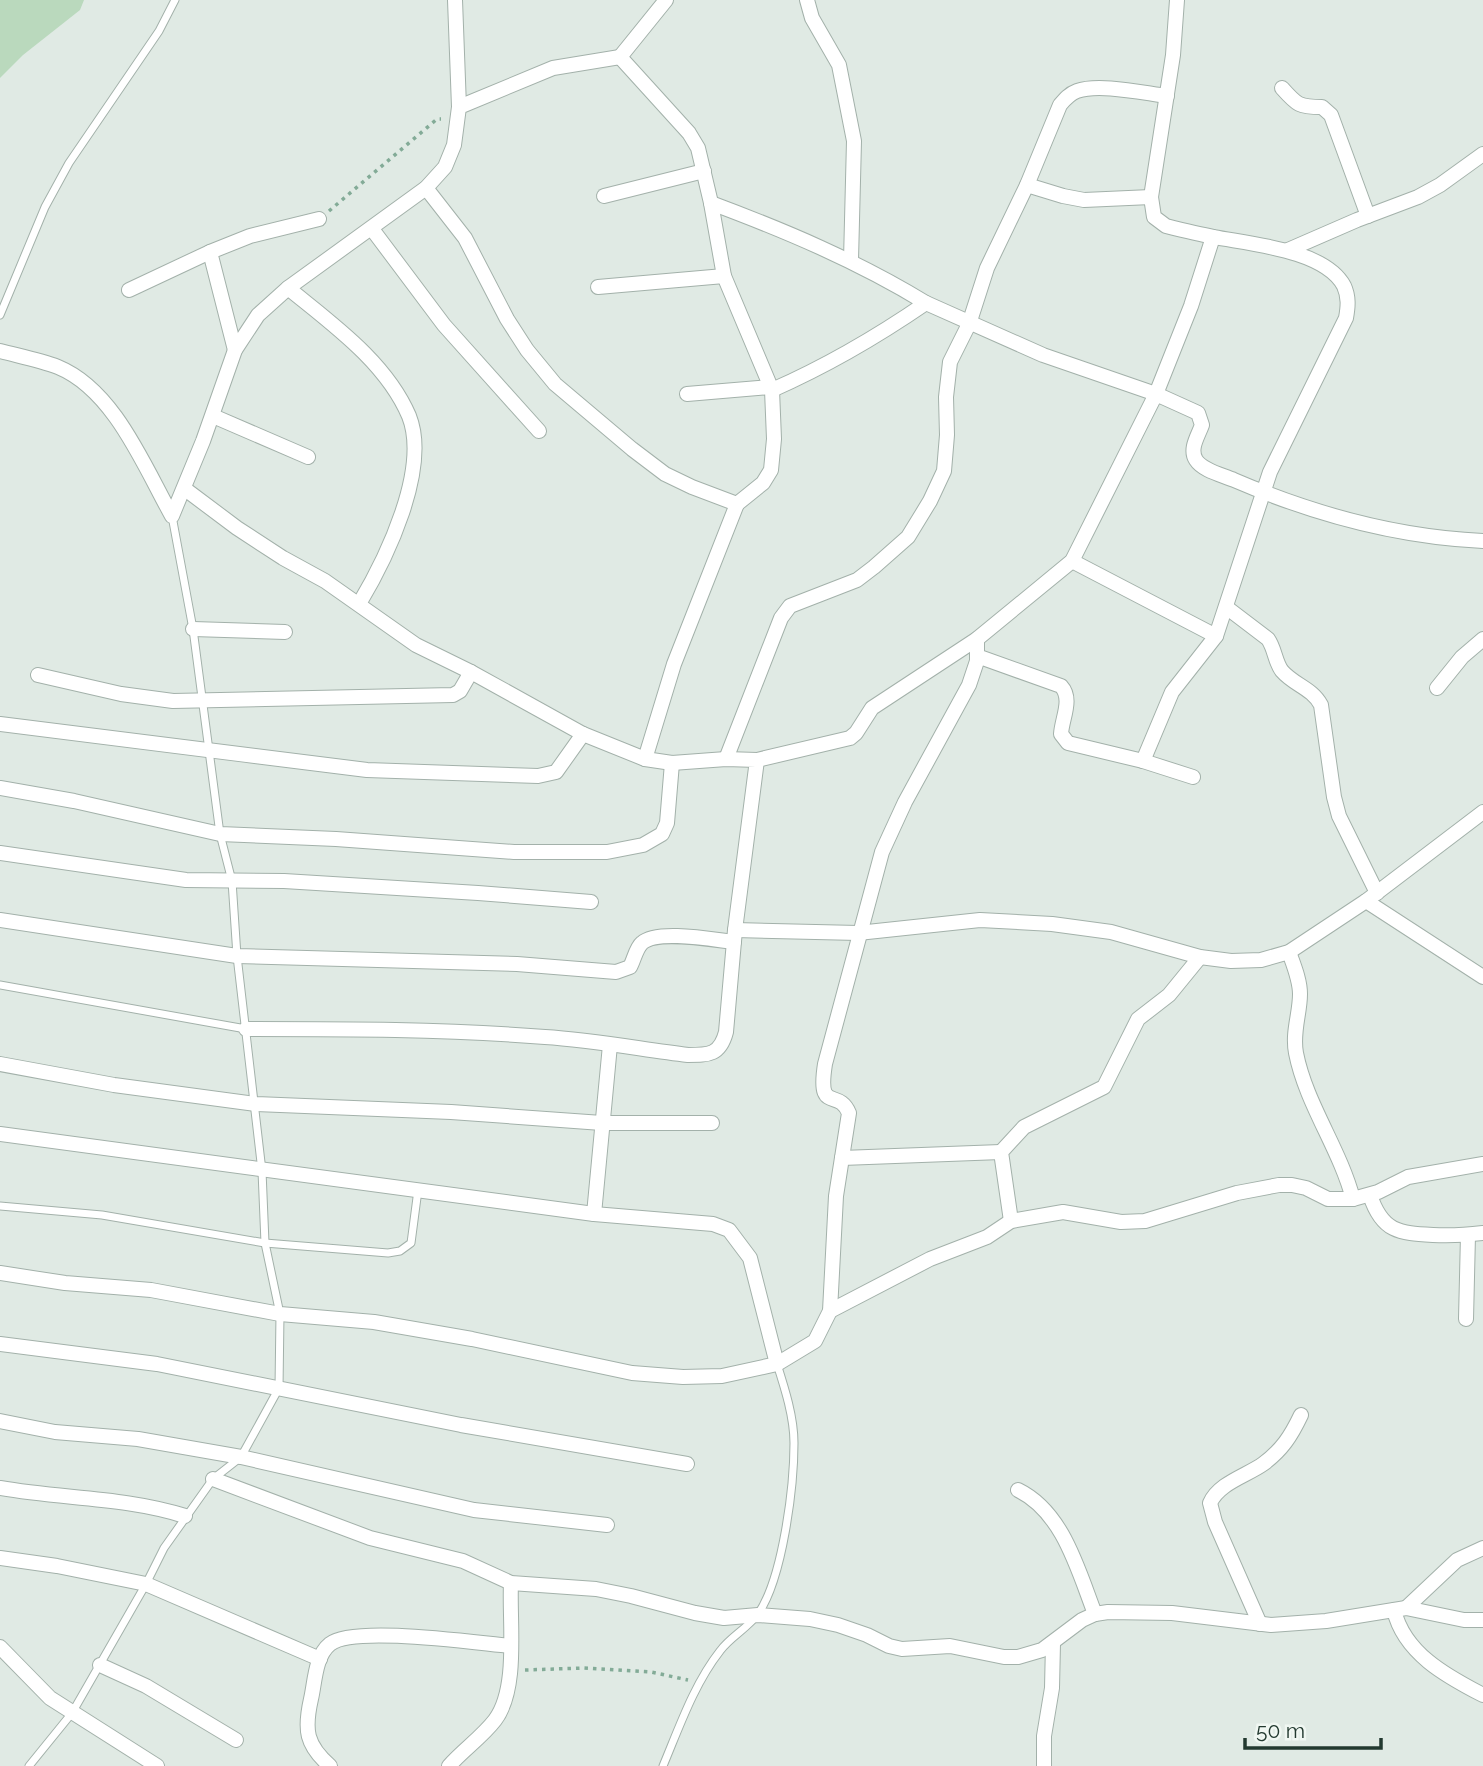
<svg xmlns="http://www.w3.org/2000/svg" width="1483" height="1766" viewBox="0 0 1483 1766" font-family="Raleway,sans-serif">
<rect width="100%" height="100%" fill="#e0eae4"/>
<!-- green -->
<polygon fill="#bad9bd" points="0,0 84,0 80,10 23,55 0,78"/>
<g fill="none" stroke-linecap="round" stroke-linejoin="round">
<defs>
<g id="lane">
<polyline points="0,315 45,207 69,163 159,31 175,0"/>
<polyline points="0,985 246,1029"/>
<polyline points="0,1206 102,1215 265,1243 388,1253 400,1251 411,1243 418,1190"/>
<polyline points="29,1766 72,1713 146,1584 164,1548 213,1479 241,1457 279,1388 280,1314 265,1243 262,1171 237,956 232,881 220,834 193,629 172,516"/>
<path d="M 663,1766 C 679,1728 694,1684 720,1651 C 730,1637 748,1628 758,1614 C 783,1578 794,1486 794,1443 C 794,1417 785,1389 777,1364"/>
</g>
<g id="street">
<polyline points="455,0 459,107"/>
<polyline points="807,0 812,18 839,65 854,141 851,260"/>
<path d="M 1282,88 C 1297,105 1299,107 1322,107 L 1331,115 L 1368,216"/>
<polyline points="1027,185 1063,196 1084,200 1151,197"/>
<polyline points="426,188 465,238 507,319 527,350 555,384 632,449 665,474 692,487 737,504 763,483 771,470 774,439 772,390 724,276 711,203 698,148 689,133 620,57 666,0"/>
<polyline points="604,196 704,171"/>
<path d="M 711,203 C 786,231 857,261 926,303 C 875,338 829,365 772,390"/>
<polyline points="372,229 444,325 539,431"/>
<polyline points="1288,250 1357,220 1418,197 1440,185 1483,154"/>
<polyline points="598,287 724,276"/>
<path d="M 288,288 C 332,324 386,362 409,416 C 430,469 386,559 359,604"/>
<polyline points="129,290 210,252"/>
<polyline points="926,303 1043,355 1156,394 1191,306 1213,237"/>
<polyline points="235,350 210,252 250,236 319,219"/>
<path d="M 0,351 C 19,356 40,360 58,367 C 114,390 144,466 172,516 L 203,441 L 235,350 L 258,315 L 288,288 L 426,188 L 445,167 L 454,145 L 459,107 L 553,68 L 620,57"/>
<polyline points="687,394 771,387"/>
<polyline points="213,416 308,457"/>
<path d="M 185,489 L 237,528 L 283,558 L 325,581 L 416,645 L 471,672 L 583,734 L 645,759 L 672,763 L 726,759 L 757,760 L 735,930 L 726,1032 C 720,1055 709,1055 688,1055 C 640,1049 592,1040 545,1037 C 445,1029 346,1029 246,1029"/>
<path d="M 1072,561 L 1216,636 L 1270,472 L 1346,318 C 1348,307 1349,297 1344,286 C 1325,250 1250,244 1214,237 C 1198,234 1182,230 1166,226 L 1154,217 L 1151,197 L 1173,55 L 1177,0"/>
<path d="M 1226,607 L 1268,639 C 1275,649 1275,662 1282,671 C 1294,685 1312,688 1321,705 L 1334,797 L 1339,816 L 1377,893"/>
<polyline points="193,629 285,632"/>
<path d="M 977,656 L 1061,686 C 1073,699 1062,718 1061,734 L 1068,743 L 1143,761 L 1193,777"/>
<polyline points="38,675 121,694 173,701 453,695 460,691 471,672"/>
<polyline points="1437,688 1462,657 1483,639"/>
<polyline points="0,724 367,770 538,776 556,772 583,734"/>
<polyline points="645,759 674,664 737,504"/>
<path d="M 726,759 L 781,618 L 790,606 L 857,580 L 874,567 L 908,537 L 930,501 L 944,471 L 947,435 L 946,397 L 950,362 L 969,324 L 987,268 L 1027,185 L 1060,105 C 1065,99 1069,94 1077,91 C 1099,83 1143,93 1167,96"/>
<path d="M 757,760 L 850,738 L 856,733 L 872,708 L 977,639 L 1072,561 L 1156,394 L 1198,413 L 1202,425 C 1198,436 1189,449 1196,460 C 1203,471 1223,475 1234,480 C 1313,514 1397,537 1483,541"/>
<polyline points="1143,761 1172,692 1216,636"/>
<polyline points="0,788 74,801 220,834 336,839 514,852 607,852 643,845 662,834 667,823 672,763"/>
<polyline points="0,853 186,880 284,881 478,893 591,902"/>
<polyline points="1366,901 1483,977"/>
<path d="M 0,920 L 237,956 L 517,964 L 616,972 L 630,967 C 634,960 636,948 642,943 C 657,929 715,940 734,942"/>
<polyline points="735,930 858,933 980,920 1052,924 1111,932 1200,957 1231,961 1261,960 1289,952 1366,901 1483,812"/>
<path d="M 1289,952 C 1294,966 1300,980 1300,994 C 1300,1014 1292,1032 1296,1053 C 1306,1104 1340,1149 1353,1199"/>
<polyline points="0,1064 114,1085 256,1104 451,1112 602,1123 712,1123"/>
<polyline points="0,1134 594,1214 713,1224 729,1230 750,1258 777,1364 722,1376 683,1377 632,1373 472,1339 374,1322 280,1314 151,1290 65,1283 0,1273"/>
<polyline points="842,1158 1001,1152"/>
<path d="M 1370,1195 C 1382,1232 1399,1233 1433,1235 C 1451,1236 1466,1235 1483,1233"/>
<polyline points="594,1214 610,1045"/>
<polyline points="1011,1221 1001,1152 1024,1127 1104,1087 1138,1019 1169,995 1200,957"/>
<polyline points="830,1311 930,1259 987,1237 1011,1221 1063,1212 1121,1222 1145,1221 1237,1193 1279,1185 1292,1185 1306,1188 1328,1199 1353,1199 1378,1192 1408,1177 1483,1164"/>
<polyline points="1466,1319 1468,1235"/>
<polyline points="0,1344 157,1364 461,1425 687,1464"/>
<path d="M 777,1364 L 815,1341 L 830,1311 L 836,1196 L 849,1113 C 838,1087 817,1115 825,1064 L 882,852 L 905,802 L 969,685 L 977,661 L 977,639"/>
<polyline points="0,1421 55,1432 138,1439 241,1457 474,1510 607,1525"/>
<polyline points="213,1479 370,1538 463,1561 511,1583 596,1589 631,1596 695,1613 724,1618 758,1615 810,1619 838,1625 867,1635 889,1646 902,1649 950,1646 1004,1657 1018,1657 1042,1650 1082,1620 1095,1614 1108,1612 1172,1613 1271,1625 1326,1621 1406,1608 1464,1620 1483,1620"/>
<path d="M 0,1488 C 62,1499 125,1497 185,1516"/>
<path d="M 1018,1490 C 1063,1512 1078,1570 1095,1614"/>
<polyline points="0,1558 57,1566 146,1584 320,1659"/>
<polyline points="1406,1608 1457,1560 1483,1548"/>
<path d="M 1394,1610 C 1404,1653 1446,1676 1483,1695"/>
<path d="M 1260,1624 L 1215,1522 L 1210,1503 C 1219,1483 1246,1476 1263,1464 C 1282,1450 1291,1436 1301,1415"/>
<polyline points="0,1647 50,1698 157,1766"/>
<polyline points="100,1665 146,1686 236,1740"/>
<path d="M 330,1766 C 306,1745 304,1730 311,1699 C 315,1682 315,1656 330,1644 C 353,1625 476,1643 510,1646"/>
<path d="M 449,1766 C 463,1750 482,1737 495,1720 C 519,1688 509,1622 511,1583"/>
<polyline points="1044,1766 1044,1736 1052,1688 1053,1643"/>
</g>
</defs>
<!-- lane casing -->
<use href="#lane" stroke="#a3b1aa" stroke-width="9"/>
<!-- street casing -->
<use href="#street" stroke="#a3b1aa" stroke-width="16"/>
<!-- path -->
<g stroke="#83ab97" stroke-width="3.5" stroke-dasharray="3.5 5" stroke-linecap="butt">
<polyline points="329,211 437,119 441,119"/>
<polyline points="525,1670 584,1668 651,1672 688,1680"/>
</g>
<!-- lane -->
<use href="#lane" stroke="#fff" stroke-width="7"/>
<!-- street -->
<use href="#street" stroke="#fff" stroke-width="14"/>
</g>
<!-- scale -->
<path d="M1245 1738v10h136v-10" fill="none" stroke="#22392f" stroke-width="3.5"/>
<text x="1256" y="1738" font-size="21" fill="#22392f" stroke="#f0f7f2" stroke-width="5" paint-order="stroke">50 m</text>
</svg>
